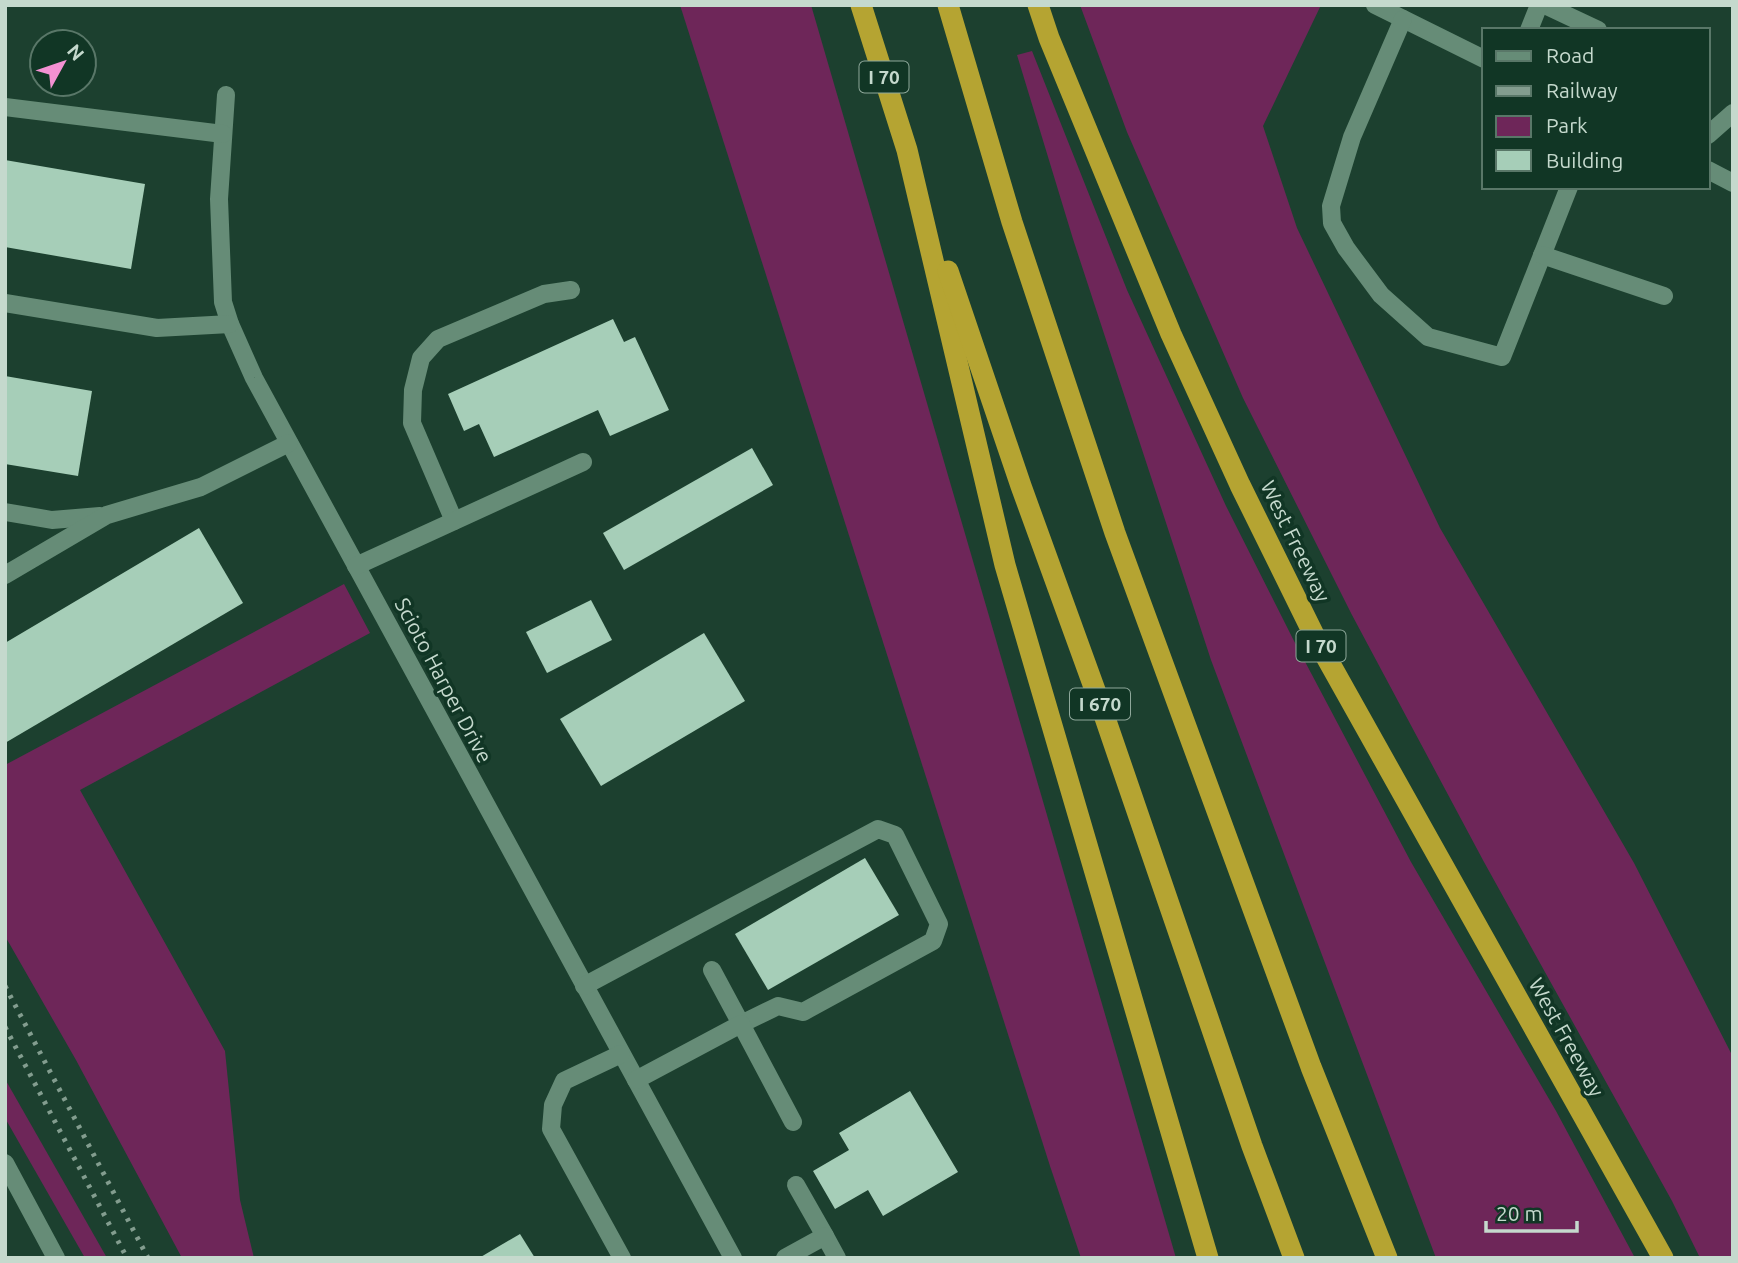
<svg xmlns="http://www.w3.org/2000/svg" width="1738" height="1263" viewBox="0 0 1738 1263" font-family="Ubuntu,sans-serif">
<rect width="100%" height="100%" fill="#1c402f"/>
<!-- green -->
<g fill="#6e2659">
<polygon points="680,5 811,5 1176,1258 1081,1258 1050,1166"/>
<polygon points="1080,5 1321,5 1263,126 1297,228 1440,528 1634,863 1733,1057 1733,1258 1700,1258 1672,1201 1484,862 1352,615 1243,398 1127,132"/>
<polygon points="1032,51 1127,290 1226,506 1293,639 1411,862 1556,1111 1635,1258 1436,1258 1211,660 1073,239 1017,55"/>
<polygon points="344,584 370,633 80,790 225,1051 240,1200 254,1258 182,1258 76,1060 5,936 5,765"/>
<polygon points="5,1079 107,1258 85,1258 5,1118"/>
</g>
<!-- building -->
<g fill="#a6ceb8">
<polygon points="5,160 145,184 131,269 5,247"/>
<polygon points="613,319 624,342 635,337 669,410 610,436 598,410 494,457 479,424 464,431 448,394"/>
<polygon points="5,376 92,391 78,476 5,464"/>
<polygon points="752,448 773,485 624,570 603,533"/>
<polygon points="199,528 243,603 5,743 5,643"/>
<polygon points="591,600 612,640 547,673 526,632"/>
<polygon points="704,633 745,701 601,786 560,719"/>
<polygon points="865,858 899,915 768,990 735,934"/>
<polygon points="910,1091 958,1172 883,1216 868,1190 835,1209 813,1171 849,1150 839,1133"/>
<polygon points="520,1234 535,1258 479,1258"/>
</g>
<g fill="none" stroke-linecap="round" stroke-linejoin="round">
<!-- minor -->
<g stroke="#668c77" stroke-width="18">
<polyline points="1375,5 1484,59"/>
<polyline points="1545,5 1598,30"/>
<polyline points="1403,19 1352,137 1331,206 1332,223 1346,248 1381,295 1428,337 1502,357 1569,187"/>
<polyline points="1529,30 1539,5"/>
<polyline points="226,95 219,199 223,302 230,324 254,378 733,1258"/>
<polyline points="5,107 223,134"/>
<polyline points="1708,135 1733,113"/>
<polyline points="1708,170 1733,183"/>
<polyline points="1542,255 1664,296"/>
<polyline points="5,303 157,328 230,324"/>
<polyline points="5,512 52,520 100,516"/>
<polyline points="454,521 412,423 413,390 421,358 438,339 544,294 571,290"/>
<polyline points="356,566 583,462"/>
<polyline points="5,575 107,515 201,487 289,443"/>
<polyline points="584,986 878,829 895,835 939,924 933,941 803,1012 778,1006 741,1024 712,970"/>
<polyline points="621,1054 564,1081 553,1105 551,1129 622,1258"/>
<polyline points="636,1080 741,1024 793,1122"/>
<polyline points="5,1163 56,1258"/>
<polyline points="796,1185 825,1236"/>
<polyline points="785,1258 825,1236 837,1258"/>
</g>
<!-- highway -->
<g stroke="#b5a432" stroke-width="21">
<polyline points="861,5 907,150 1005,565 1208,1258"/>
<polyline points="948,5 1012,222 1115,533 1311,1067 1387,1258"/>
<polyline points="1038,5 1049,38 1171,334 1240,485 1315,637 1663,1258"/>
<polyline points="948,271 1021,486 1103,712 1252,1146 1294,1258"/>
</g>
<!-- rail -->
<g stroke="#839d8f" stroke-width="5" stroke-dasharray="3.5 7" stroke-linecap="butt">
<polyline points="5,986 148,1258"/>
<polyline points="5,1027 127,1258"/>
</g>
</g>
<g text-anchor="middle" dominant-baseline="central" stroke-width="7" stroke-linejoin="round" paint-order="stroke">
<!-- shield labels -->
<g fill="#113625" stroke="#8fa89b" stroke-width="2">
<rect x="859.5" y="61.5" width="49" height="31" rx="5"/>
<rect x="1296.5" y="630.5" width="49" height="31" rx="5"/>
<rect x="1070" y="688.5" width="60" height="31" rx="5"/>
</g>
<g font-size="19" font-weight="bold" fill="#c5d9cd">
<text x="884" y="77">I 70</text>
<text x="1321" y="646">I 70</text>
<text x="1100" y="704">I 670</text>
</g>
<!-- street labels -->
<g font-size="21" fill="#c5d9cd" stroke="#113625">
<text transform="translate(1296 541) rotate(64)">West Freeway</text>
<text transform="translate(444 680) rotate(62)">Scioto Harper Drive</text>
<text transform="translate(1567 1037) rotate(61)">West Freeway</text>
</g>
</g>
<!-- border -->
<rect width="1738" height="1263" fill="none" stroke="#c5d9cd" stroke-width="14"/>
<!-- legend -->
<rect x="1482" y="28" width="228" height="161" fill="#113625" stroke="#597768" stroke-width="2"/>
<rect x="1496" y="51" width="35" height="10" fill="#668c77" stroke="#597768" stroke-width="2"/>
<text x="1546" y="63" font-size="21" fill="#c5d9cd">Road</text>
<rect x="1496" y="86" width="35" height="10" fill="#839d8f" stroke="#597768" stroke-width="2"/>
<text x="1546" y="98" font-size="21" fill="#c5d9cd">Railway</text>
<rect x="1496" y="116" width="35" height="21" fill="#6e2659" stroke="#597768" stroke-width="2"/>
<text x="1546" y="133" font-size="21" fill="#c5d9cd">Park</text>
<rect x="1496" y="150" width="35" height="21" fill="#a6ceb8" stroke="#597768" stroke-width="2"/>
<text x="1546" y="168" font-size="21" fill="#c5d9cd">Building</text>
<!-- north arrow -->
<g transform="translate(63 63) rotate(50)"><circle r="33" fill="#113625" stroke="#597768" stroke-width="2"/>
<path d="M0-5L12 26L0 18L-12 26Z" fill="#f491d3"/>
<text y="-10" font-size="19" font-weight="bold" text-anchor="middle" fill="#c5d9cd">N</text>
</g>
<!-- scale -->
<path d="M1486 1221v10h91v-10" fill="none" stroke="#c5d9cd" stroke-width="3.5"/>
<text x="1496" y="1221" font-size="21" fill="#c5d9cd" stroke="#113625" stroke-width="5" paint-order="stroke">20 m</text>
</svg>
